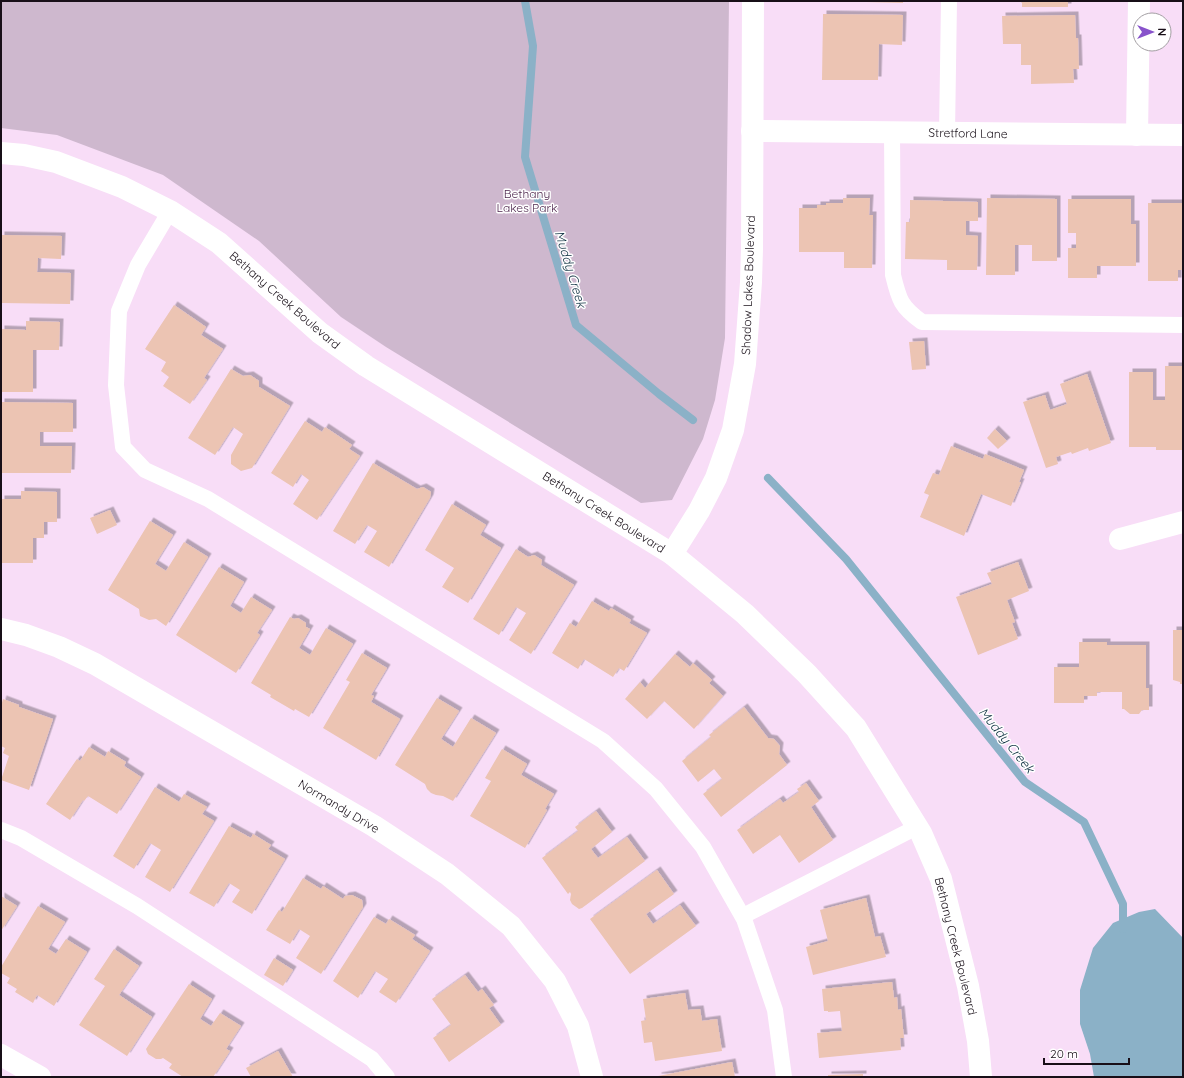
<svg xmlns="http://www.w3.org/2000/svg" width="1184" height="1078" viewBox="0 0 1184 1078" font-family="Quicksand,sans-serif">
<defs>
<filter id="shadow"><feDropShadow dx="3.5" dy="-3.5" stdDeviation="0" flood-color="#0004"/></filter>
</defs>
<rect width="100%" height="100%" fill="#f8ddf7"/>
<!-- green -->
<polygon fill="#ceb8ce" points="1,1 729,1 725,338 715,400 703,439 672,500 641,503 386,347 341,317 259,241 163,175 57,135 1,128"/>
<!-- water -->
<polygon fill="#8bb1c7" points="1155,909 1183,938 1183,1077 1094,1077 1090,1054 1080,1024 1080,990 1093,948 1113,923 1139,912"/>
<g fill="none" stroke-linecap="round" stroke-linejoin="round">
<!-- stream -->
<g stroke="#8bb1c7" stroke-width="8">
<polyline points="525,1 533,46 525,157 576,325 659,394 693,420"/>
<polyline points="768,478 846,559 1025,782 1084,822 1123,904 1123,929"/>
</g>
</g>
<!-- building -->
<g fill="#ecc4b3" filter="url(#shadow)">
<polygon points="866,1 903,1 903,3 866,2"/>
<polygon points="1020,1 1068,1 1068,7 1022,7 1022,3"/>
<polygon points="823,14 903,15 902,45 879,44 878,80 822,80"/>
<polygon points="1075,15 1076,38 1078,38 1079,69 1073,69 1074,83 1031,84 1031,65 1021,65 1021,44 1003,44 1002,16"/>
<polygon points="843,198 870,198 869,215 873,215 872,268 844,268 844,252 799,252 799,208 817,208 817,205 826,205 826,203 843,203"/>
<polygon points="987,198 1057,199 1057,261 1032,261 1032,245 1015,245 1015,275 986,275"/>
<polygon points="1068,199 1131,199 1131,224 1136,224 1136,266 1097,266 1097,278 1068,278 1068,248 1076,248 1076,233 1068,233"/>
<polygon points="910,200 978,202 978,221 966,221 966,235 978,236 977,270 947,270 947,260 905,259 906,222 910,222"/>
<polygon points="1148,203 1183,203 1183,270 1178,270 1178,281 1148,281"/>
<polygon points="1,235 62,236 61,259 38,258 37,272 71,273 70,304 1,303"/>
<polygon points="174,305 206,327 201,335 223,349 204,378 207,380 190,404 163,386 169,377 161,371 166,362 145,349"/>
<polygon points="26,321 60,322 59,350 33,350 33,392 1,392 1,329 26,330"/>
<polygon points="924,341 926,369 912,370 909,342"/>
<polygon points="1165,366 1183,366 1182,450 1156,450 1156,447 1129,447 1129,372 1153,372 1153,400 1165,400"/>
<polygon points="231,369 243,376 250,375 259,381 259,387 290,406 252,468 241,471 231,464 231,455 243,434 233,427 215,455 188,438"/>
<polygon points="1087,374 1111,443 1089,451 1088,448 1072,454 1071,452 1056,457 1058,464 1046,468 1023,402 1045,395 1050,410 1067,404 1060,384"/>
<polygon points="1,402 73,403 73,432 40,432 40,446 72,446 71,473 1,473"/>
<polygon points="305,421 322,432 325,427 352,445 349,449 360,456 317,520 293,504 309,480 301,474 293,487 271,473"/>
<polygon points="995,429 1007,441 998,449 987,438"/>
<polygon points="951,446 983,459 985,454 1024,470 1019,482 1021,482 1011,506 981,494 964,536 920,517 929,495 924,493 933,473 939,475"/>
<polygon points="373,463 417,489 423,487 431,492 430,498 389,567 364,552 377,531 367,525 355,544 333,531"/>
<polygon points="21,491 57,492 57,522 44,522 44,538 33,538 33,563 1,563 1,499 21,499"/>
<polygon points="452,504 486,525 480,535 501,548 468,603 442,587 454,568 425,550"/>
<polygon points="110,510 117,525 97,534 90,518"/>
<polygon points="150,521 173,535 155,564 166,571 184,542 208,557 166,626 156,619 149,620 140,616 139,609 108,590"/>
<polygon points="516,549 528,557 534,555 542,560 541,565 574,585 531,654 509,640 526,613 516,607 499,635 473,619"/>
<polygon points="1018,562 1029,591 1007,600 1015,622 1012,623 1018,639 978,655 956,597 992,584 987,573"/>
<polygon points="219,567 244,582 230,606 241,613 251,597 272,610 257,633 260,635 236,673 176,635"/>
<polygon points="592,601 609,611 611,608 631,620 629,623 647,633 624,671 619,668 613,677 584,659 578,669 552,653 570,623 576,627"/>
<polygon points="290,617 294,619 298,618 306,623 306,627 310,629 299,648 310,655 326,628 353,644 309,717 295,709 294,711 270,697 271,695 251,683"/>
<polygon points="1173,630 1183,630 1183,684 1180,684 1180,682 1173,680"/>
<polygon points="1079,642 1107,642 1107,645 1146,645 1146,688 1149,688 1149,710 1142,710 1139,714 1130,714 1124,709 1122,709 1122,692 1097,692 1097,696 1084,696 1084,703 1054,703 1054,667 1079,667"/>
<polygon points="362,653 387,668 371,695 374,696 371,702 400,719 376,760 323,728 350,682 346,680"/>
<polygon points="675,654 690,667 693,663 712,680 709,683 723,696 694,729 664,701 647,719 625,699 640,682 645,688"/>
<polygon points="437,698 459,711 441,739 453,747 471,718 496,733 453,801 443,796 436,795 431,793 427,789 425,784 395,765"/>
<polygon points="3,699 19,705 19,707 53,719 29,790 1,780 9,756 3,753 5,748 1,746 1,706"/>
<polygon points="744,707 768,738 774,739 780,746 779,754 787,765 721,817 703,794 722,779 714,769 698,782 682,761 711,737 709,735"/>
<polygon points="89,747 105,757 108,751 126,762 124,766 141,777 117,814 88,796 84,801 83,800 70,820 46,804 77,759 80,761"/>
<polygon points="502,749 527,764 521,775 554,794 545,809 547,810 525,848 470,816 491,781 485,778"/>
<polygon points="806,783 819,801 811,807 833,840 799,863 780,835 753,854 737,830 780,799 783,803 799,792 797,789"/>
<polygon points="155,787 179,802 184,794 207,807 202,814 214,821 170,892 145,877 161,850 150,843 134,869 113,856"/>
<polygon points="596,811 612,832 591,849 598,858 627,837 645,861 582,908 579,909 572,904 570,900 571,894 570,892 568,894 542,858 578,831 575,827"/>
<polygon points="229,826 251,838 253,834 271,845 268,849 285,859 252,914 232,902 240,890 229,883 214,907 189,893"/>
<polygon points="657,870 674,894 646,914 653,924 680,905 696,926 630,974 590,919"/>
<polygon points="303,878 321,889 323,886 343,899 345,896 352,895 362,900 363,907 321,974 296,958 310,936 299,929 290,944 266,930 279,910 282,912"/>
<polygon points="1,896 17,906 1,931"/>
<polygon points="866,898 875,937 880,936 886,957 813,975 806,947 828,941 820,910"/>
<polygon points="38,906 65,922 48,949 56,954 66,939 87,952 54,1006 37,995 33,1003 15,992 17,989 7,983 10,978 1,973 1,967"/>
<polygon points="374,917 386,924 389,919 415,935 412,939 430,951 396,1003 379,992 388,979 375,971 358,998 333,981"/>
<polygon points="114,949 139,966 119,995 152,1017 127,1056 79,1025 105,986 94,979"/>
<polygon points="274,958 293,970 283,986 264,975"/>
<polygon points="465,975 478,992 482,989 494,1005 489,1008 501,1025 449,1062 433,1038 451,1025 432,999"/>
<polygon points="892,982 894,998 897,997 898,1010 901,1009 904,1038 900,1038 901,1050 819,1058 817,1033 842,1031 840,1011 828,1012 828,1011 824,1011 822,989"/>
<polygon points="189,984 212,999 200,1019 211,1026 220,1013 241,1026 226,1049 230,1051 213,1077 183,1077 169,1068 172,1064 163,1058 161,1059 156,1059 148,1054 146,1049"/>
<polygon points="685,993 688,1010 700,1009 702,1021 717,1019 722,1051 655,1061 652,1042 644,1043 641,1021 646,1020 643,999"/>
<polygon points="278,1051 293,1077 251,1077 246,1068"/>
<polygon points="732,1062 735,1077 658,1077 658,1076"/>
<polygon points="863,1074 863,1077 828,1077 828,1075"/>
</g>
<g fill="none" stroke-linecap="round" stroke-linejoin="round">
<!-- lane -->
<g stroke="#fff" stroke-width="16">
<path d="M 892,132 L 893,275 C 899,300 901,307 922,322 L 1183,325"/>
<polyline points="947,133 949,1"/>
<polyline points="170,211 138,265 119,311 116,385 123,447 145,470 208,499 603,741 656,789 703,847 744,919 775,1010 784,1077"/>
<polyline points="1,830 21,838 137,906 372,1059 387,1077"/>
<polyline points="743,916 917,827"/>
</g>
<!-- street -->
<g stroke="#fff" stroke-width="22">
<polyline points="752,131 1183,135"/>
<polyline points="1137,135 1139,1"/>
<polyline points="1,153 24,155 56,162 122,187 170,211 219,243 320,333 366,366 672,554 745,614 807,674 856,728 921,833 941,879 968,986 978,1041 981,1077"/>
<polyline points="1120,539 1183,522"/>
<polyline points="672,554 699,511 716,478 733,430 745,364 751,282 752,249 753,1"/>
<polyline points="1,629 26,635 59,647 95,664 374,826 447,874 511,926 555,981 578,1026 592,1077"/>
<polyline points="1,1055 40,1077"/>
</g>
</g>
<g text-anchor="middle" dominant-baseline="central" stroke-width="3" stroke-linejoin="round" paint-order="stroke">
<!-- street labels -->
<g font-size="12" fill="#180f18" stroke="#fff">
<text transform="translate(968 133) rotate(1)">Stretford Lane</text>
<text transform="translate(748 285) rotate(-88)">Shadow Lakes Boulevard</text>
<text transform="translate(285 300) rotate(41)">Bethany Creek Boulevard</text>
<text transform="translate(604 512) rotate(32)">Bethany Creek Boulevard</text>
<text transform="translate(339 806) rotate(31)">Normandy Drive</text>
<text transform="translate(956 946) rotate(76)">Bethany Creek Boulevard</text>
</g>
<!-- park labels -->
<g font-size="12" fill="#4e274e" stroke="#fff">
<text x="527" y="193">Bethany<tspan x="527" dy="14">Lakes Park</tspan></text>
</g>
<!-- water labels -->
<g font-size="13" font-style="italic" fill="#0e3041" stroke="#fff">
<text transform="translate(571 269) rotate(73)">Muddy Creek</text>
<text transform="translate(1007 740) rotate(51)">Muddy Creek</text>
</g>
</g>
<!-- border -->
<rect width="1184" height="1078" fill="none" stroke="#180f18" stroke-width="4"/>
<!-- north arrow -->
<g transform="translate(1152 32) rotate(90)"><circle r="19" fill="#ffffff" stroke="#a39fa3"/>
<path d="M0-3L7 15L0 10L-7 15Z" fill="#8853cb"/>
<text y="-6" font-size="11" font-weight="bold" text-anchor="middle" fill="#180f18">N</text>
</g>
<!-- scale -->
<path d="M1044 1058v6h85v-6" fill="none" stroke="#180f18" stroke-width="2"/>
<text x="1050" y="1058" font-size="12" fill="#180f18" stroke="#ffffff" stroke-width="3" paint-order="stroke">20 m</text>
</svg>
